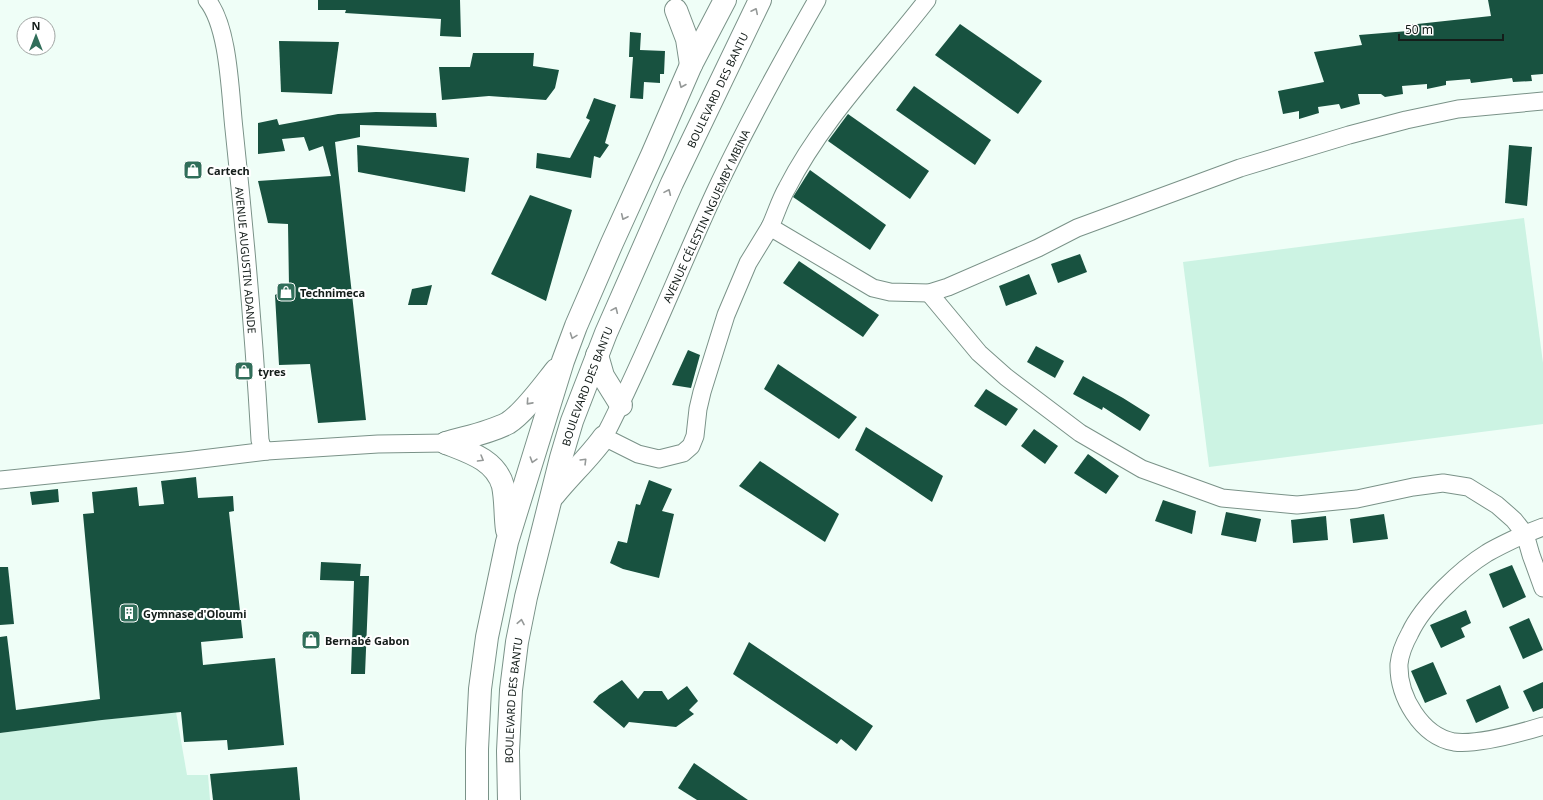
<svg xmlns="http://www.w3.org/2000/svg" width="1543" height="800" viewBox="0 0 1543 800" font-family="'Noto Sans',sans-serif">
<rect width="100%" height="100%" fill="#effef7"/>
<!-- green -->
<g fill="#ccf3e3">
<polygon points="1524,218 1543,363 1543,424 1209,467 1183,262"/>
<polygon points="176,712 187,775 208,775 210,800 0,800 0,733 102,720"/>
</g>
<!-- building -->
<g fill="#185240">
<polygon points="318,0 460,0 461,37 440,36 441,19 345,13 346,10 318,10"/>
<polygon points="1488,0 1543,0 1543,74 1531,75 1532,81 1513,82 1512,78 1471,83 1470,79 1446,81 1446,85 1427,89 1427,84 1402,86 1403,94 1385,97 1381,94 1358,94 1360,104 1341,109 1339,104 1318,107 1319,113 1299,119 1299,111 1283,114 1278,91 1324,82 1314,52 1362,45 1359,35 1408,31 1408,25 1491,16"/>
<polygon points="960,24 1042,81 1018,114 935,55"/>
<polygon points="630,32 641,33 640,50 665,51 664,74 660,74 660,83 644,82 643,99 630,98 633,57 629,57"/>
<polygon points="279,41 339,42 332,94 281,92"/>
<polygon points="473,53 534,53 533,66 559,70 555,88 546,100 489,96 442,100 439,67 470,67"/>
<polygon points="914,86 991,140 975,165 896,110"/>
<polygon points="594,98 616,105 605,143 609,145 600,158 594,156 591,178 536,168 537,153 570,158 590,120 586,118"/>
<polygon points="376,112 436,113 437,127 360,125 360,137 335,142 366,420 318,423 310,364 279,365 275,295 289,286 288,224 268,223 258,181 331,176 323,146 309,151 304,137 282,139 285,151 258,154 258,123 277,119 279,125 338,114"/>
<polygon points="848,114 929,171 910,199 828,141"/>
<polygon points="357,145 469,158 465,192 358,172"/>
<polygon points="1509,145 1532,147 1527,206 1505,203"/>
<polygon points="810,170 886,225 870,250 793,197"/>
<polygon points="530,195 572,210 546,301 491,274"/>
<polygon points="1080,254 1087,272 1058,283 1051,264"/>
<polygon points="799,261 879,315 863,337 783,283"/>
<polygon points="1029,274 1037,294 1006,306 999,286"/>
<polygon points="432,285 427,305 408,305 412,289"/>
<polygon points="1036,346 1064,361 1055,378 1027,362"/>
<polygon points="688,350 700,355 691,388 672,385"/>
<polygon points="778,364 857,417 839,439 764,389"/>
<polygon points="1083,376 1123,398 1150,415 1140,431 1103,407 1102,410 1073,394"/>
<polygon points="986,389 1018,409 1006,426 974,406"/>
<polygon points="866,427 943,476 932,502 855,450"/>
<polygon points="1034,429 1058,446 1045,464 1021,446"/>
<polygon points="1088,454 1119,476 1106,494 1074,473"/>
<polygon points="760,461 839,514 825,542 739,486"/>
<polygon points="196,477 198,498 233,496 234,511 229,512 243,638 201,642 203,665 275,658 284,745 228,750 227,740 184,742 181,712 102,720 0,733 0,637 7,636 16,710 100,699 83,514 94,513 92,492 137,487 139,506 164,504 161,481"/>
<polygon points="649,480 672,489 662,511 674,514 659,578 623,569 610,563 618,541 627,543 636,504 640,505"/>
<polygon points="58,489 59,502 32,505 30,492"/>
<polygon points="1163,500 1196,511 1192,534 1155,521"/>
<polygon points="1226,512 1261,519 1256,542 1221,535"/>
<polygon points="1384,514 1388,539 1353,543 1350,519"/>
<polygon points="1326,516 1328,540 1293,543 1291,520"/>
<polygon points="321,562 361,564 360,576 369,576 365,674 351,674 354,581 320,580"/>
<polygon points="1512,565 1526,597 1503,608 1489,574"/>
<polygon points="0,567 8,567 14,624 0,625"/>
<polygon points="1466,610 1471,623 1461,628 1465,637 1441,648 1430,625"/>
<polygon points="1529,618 1543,650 1523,659 1509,627"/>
<polygon points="749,642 873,726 856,751 841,739 837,744 733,674"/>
<polygon points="1433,662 1447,694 1425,703 1411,671"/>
<polygon points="622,680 638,699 644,691 662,691 668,700 687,686 698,701 689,710 694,714 676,727 629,722 624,728 593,702 599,695"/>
<polygon points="1543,682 1543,708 1533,712 1523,691"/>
<polygon points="1500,685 1509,708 1476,723 1466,700"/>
<polygon points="694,763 748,800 697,800 678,788"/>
<polygon points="297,767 300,800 213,800 210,774"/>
</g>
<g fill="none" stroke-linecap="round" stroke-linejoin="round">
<defs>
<g id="minor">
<path id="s1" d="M 207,0 C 229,27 230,93 234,129 C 245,232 254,336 260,440 L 262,447 L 267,451"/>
<path d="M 817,0 C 781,63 746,126 715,192 C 677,274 645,358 604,437 L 638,454 L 659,459 L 683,453 L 691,446 L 695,436 L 698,409 L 702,392 L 726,315 L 748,263 L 770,227 L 873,288 L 890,292 L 929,293 L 948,287 L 1038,248 L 1077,228 L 1240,168 L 1349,135 L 1406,120 L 1458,109 L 1543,101"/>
<path d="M 770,227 C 776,214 780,200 787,188 C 823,118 879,62 927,0"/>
<path d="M 929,293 L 979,353 L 1006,377 L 1080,433 L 1142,469 L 1222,498 L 1297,505 L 1357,499 L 1413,487 L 1443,483 L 1468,487 L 1497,505 L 1514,520 L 1525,534 C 1512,540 1499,546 1487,553 C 1461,569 1423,605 1410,633 C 1405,642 1400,654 1399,664 C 1398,696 1421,736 1454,742 C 1478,745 1520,733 1543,726"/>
<polyline points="0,480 185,461 267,451 378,444 446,443"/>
<polyline points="1543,527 1525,534 1531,555 1543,588"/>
</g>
<g id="highway">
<polyline points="676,10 687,39 691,65"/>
<polyline points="597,355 603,376 621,405"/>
<path d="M 446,443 C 466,437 489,433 508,423 C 524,413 544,385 556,370"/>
<path d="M 446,443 C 469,452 496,460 503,486 C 506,500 505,516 507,530"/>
<path d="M 554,495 C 570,475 589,458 604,437"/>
<polyline points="477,800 477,749 480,689 487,637 507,542 563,361 576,326 612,243 652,155 691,65 725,0"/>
<path id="s2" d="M 509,800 L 508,751 L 511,690 L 517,642 L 526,597 L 561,458 L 572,421 L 606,333 L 672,183 L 760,0"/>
</g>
</defs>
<!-- minor casing -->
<use href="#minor" stroke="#7a9288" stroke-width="19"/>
<!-- highway casing -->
<use href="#highway" stroke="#7a9288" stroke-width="24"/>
<!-- minor -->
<use href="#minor" stroke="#fff" stroke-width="17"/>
<!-- highway -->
<use href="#highway" stroke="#fff" stroke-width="22"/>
</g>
<!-- one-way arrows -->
<defs><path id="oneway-chevron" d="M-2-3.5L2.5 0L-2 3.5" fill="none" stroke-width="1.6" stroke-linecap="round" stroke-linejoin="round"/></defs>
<g stroke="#959998">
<use href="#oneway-chevron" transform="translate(755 11) rotate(-64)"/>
<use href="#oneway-chevron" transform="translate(682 85) rotate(113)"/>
<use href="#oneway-chevron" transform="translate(668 192) rotate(-66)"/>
<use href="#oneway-chevron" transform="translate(624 217) rotate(115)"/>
<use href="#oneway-chevron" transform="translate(615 310) rotate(-66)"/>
<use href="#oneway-chevron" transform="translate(573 336) rotate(110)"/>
<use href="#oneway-chevron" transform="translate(529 402) rotate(132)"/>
<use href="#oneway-chevron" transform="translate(481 459) rotate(30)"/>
<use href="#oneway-chevron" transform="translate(533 460) rotate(107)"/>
<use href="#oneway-chevron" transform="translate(584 461) rotate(-45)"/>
<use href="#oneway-chevron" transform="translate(521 622) rotate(-79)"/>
</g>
<!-- icons -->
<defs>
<symbol id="shop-square" viewBox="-11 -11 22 22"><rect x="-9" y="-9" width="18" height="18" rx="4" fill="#316e5a" stroke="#fff"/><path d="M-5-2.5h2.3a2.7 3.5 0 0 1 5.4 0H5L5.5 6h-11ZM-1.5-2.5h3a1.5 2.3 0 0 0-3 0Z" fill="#fff"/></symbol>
<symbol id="building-square" viewBox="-11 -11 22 22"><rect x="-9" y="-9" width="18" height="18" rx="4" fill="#316e5a" stroke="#fff"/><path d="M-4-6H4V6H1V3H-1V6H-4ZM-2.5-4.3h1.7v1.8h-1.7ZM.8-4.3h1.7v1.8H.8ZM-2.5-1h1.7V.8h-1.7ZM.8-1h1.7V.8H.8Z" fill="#fff"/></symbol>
</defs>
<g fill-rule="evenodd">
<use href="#shop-square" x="182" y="159" width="22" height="22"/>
<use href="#shop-square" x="275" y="281" width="22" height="22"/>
<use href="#shop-square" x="233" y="360" width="22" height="22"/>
<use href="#building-square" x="118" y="602" width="22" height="22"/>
<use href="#shop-square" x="300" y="629" width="22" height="22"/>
</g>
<g text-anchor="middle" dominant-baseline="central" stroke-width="4" stroke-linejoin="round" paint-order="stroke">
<!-- street labels -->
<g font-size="11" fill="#141d1a" stroke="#fff">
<text stroke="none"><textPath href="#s2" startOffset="748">BOULEVARD DES BANTU</textPath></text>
<text transform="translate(706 216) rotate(-65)">AVENUE CÉLESTIN NGUEMBY MBINA</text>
<text stroke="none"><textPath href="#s1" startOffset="265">AVENUE AUGUSTIN ADANDE</textPath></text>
<text stroke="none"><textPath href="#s2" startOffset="424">BOULEVARD DES BANTU</textPath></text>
<text stroke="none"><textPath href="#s2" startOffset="100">BOULEVARD DES BANTU</textPath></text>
</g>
<!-- poi labels -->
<g font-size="11" font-weight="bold" fill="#141d1a" stroke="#fff" text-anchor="start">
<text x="207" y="170">Cartech</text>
<text x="300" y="292">Technimeca</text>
<text x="258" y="371">tyres</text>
<text x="143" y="613">Gymnase d'Oloumi</text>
<text x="325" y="640">Bernabé Gabon</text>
</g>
</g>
<!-- north arrow -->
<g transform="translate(36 36)"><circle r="19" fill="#ffffff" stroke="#a1a5a3"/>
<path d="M0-3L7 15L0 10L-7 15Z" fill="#316e5a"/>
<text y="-6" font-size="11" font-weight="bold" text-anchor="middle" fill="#141d1a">N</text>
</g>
<!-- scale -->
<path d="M1399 34v6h104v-6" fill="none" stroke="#141d1a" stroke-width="2"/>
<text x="1405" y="34" font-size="12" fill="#141d1a" stroke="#ffffff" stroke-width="3" paint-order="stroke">50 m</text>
</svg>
